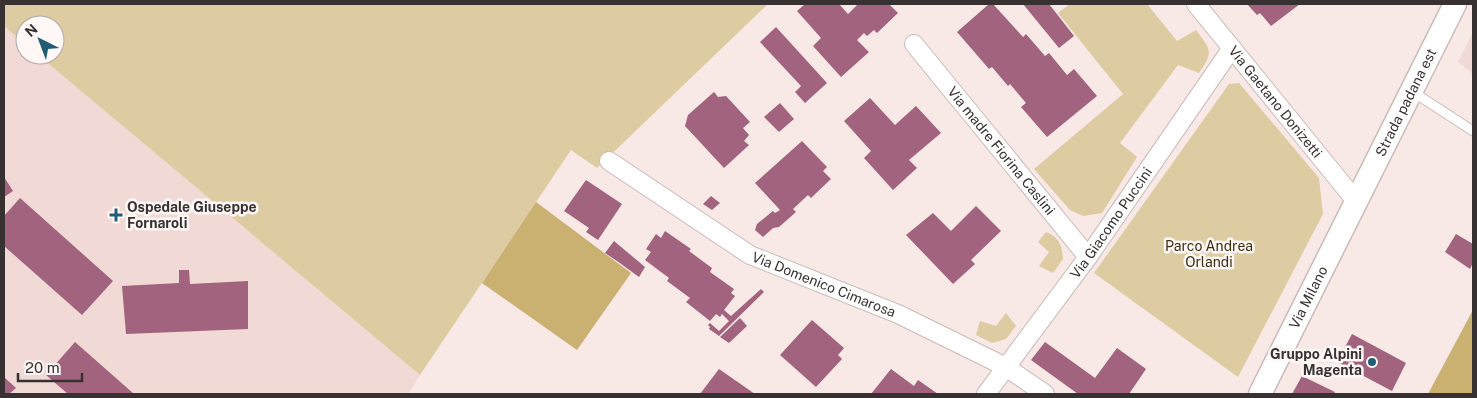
<svg xmlns="http://www.w3.org/2000/svg" width="1477" height="398" viewBox="0 0 1477 398" font-family="'Public Sans',sans-serif">
<rect width="100%" height="100%" fill="#f8e8e6"/>
<!-- built -->
<g fill="#f1d9d6">
<polygon points="4,26 25,44 25,55 38,55 420,375 408,394 4,394"/>
<polygon points="1473,32 1473,74 1458,62"/>
</g>
<!-- green -->
<g fill="#ddcca2">
<polygon points="4,4 768,4 597,168 571,150 420,375 38,55 55,55 55,25 25,25 25,44 4,26"/>
<path d="M 1070,4 L 1147,4 L 1177,41 L 1196,30 C 1211,50 1214,52 1199,73 L 1178,65 L 1120,143 L 1137,157 L 1102,213 L 1083,216 L 1070,210 L 1034,169 L 1123,94 L 1058,13 Z"/>
<polygon points="1239,83 1319,178 1323,214 1238,377 1094,273 1229,84"/>
<path d="M 1046,232 C 1059,237 1062,245 1063,259 L 1053,273 L 1039,266 L 1049,252 L 1038,242 Z"/>
<polygon points="1006,313 1016,326 1006,339 992,343 976,335 980,321 996,326"/>
</g>
<!-- forest -->
<g fill="#cab172">
<polygon points="536,202 631,273 577,350 482,283"/>
<polygon points="1473,310 1473,394 1428,394"/>
</g>
<!-- building -->
<g fill="#a1637d">
<polygon points="805,4 839,4 848,14 858,4 889,4 898,13 877,33 874,30 867,36 864,33 857,40 869,52 841,77 813,46 821,38 797,11"/>
<polygon points="989,4 993,4 1023,37 1026,34 1045,56 1049,53 1067,75 1074,69 1097,96 1047,137 1021,107 1026,103 1010,84 1008,86 992,67 989,69 957,32"/>
<polygon points="1023,4 1049,4 1074,36 1059,48"/>
<polygon points="1247,4 1300,4 1271,26 1260,13 1257,15"/>
<polygon points="776,27 827,83 805,103 795,92 801,86 760,42"/>
<polygon points="714,92 718,97 726,96 750,122 743,128 749,135 744,141 749,145 724,168 685,126 688,115"/>
<polygon points="870,98 895,125 916,106 941,133 909,160 917,168 893,190 864,158 871,151 844,121"/>
<polygon points="780,103 794,119 779,132 764,117"/>
<polygon points="802,141 827,167 823,171 831,179 811,198 808,195 793,209 796,212 779,227 773,228 763,237 755,230 757,224 773,211 775,213 780,210 755,183"/>
<polygon points="4,177 13,191 4,197"/>
<polygon points="586,180 622,204 598,240 586,232 589,228 564,211"/>
<polygon points="711,196 720,203 712,210 703,204"/>
<polygon points="20,198 113,281 82,315 4,246 4,216"/>
<polygon points="976,206 1001,231 971,260 975,264 953,284 906,235 933,213 951,231"/>
<polygon points="665,231 691,249 689,251 712,268 710,272 734,289 731,293 735,296 724,310 731,316 761,289 764,292 719,336 709,329 710,327 708,325 710,323 719,331 729,321 722,314 720,317 716,314 710,321 686,302 690,298 667,281 669,278 645,260 651,252 646,249 656,234 661,238"/>
<polygon points="1456,234 1473,244 1473,263 1470,269 1445,252"/>
<polygon points="614,241 645,267 639,277 617,261 620,257 617,261 605,253"/>
<polygon points="179,270 189,270 190,284 248,281 248,329 126,334 122,286 179,283"/>
<polygon points="740,318 747,326 729,343 720,337"/>
<polygon points="812,320 844,348 838,355 842,359 816,387 780,355"/>
<polygon points="1352,334 1406,363 1392,391 1337,362"/>
<polygon points="75,342 134,394 68,394 46,375"/>
<polygon points="1045,342 1095,378 1117,348 1146,369 1129,394 1078,394 1031,360"/>
<polygon points="719,369 755,394 700,394"/>
<polygon points="891,369 914,386 918,380 938,394 871,394"/>
<polygon points="1302,376 1335,392 1334,394 1292,394"/>
<polygon points="4,377 16,388 9,394 4,394"/>
</g>
<g fill="none" stroke-linecap="round" stroke-linejoin="round">
<defs>
<polyline id="service" points="1413,92 1473,131"/>
<g id="minor">
<path id="s1" d="M 1196,4 L 1356,201"/>
<path id="s2" d="M 914,44 L 1088,257"/>
<path id="s3" d="M 609,161 L 750,255 L 898,314 L 1006,367 L 1045,394"/>
<path id="s4" d="M 986,394 L 1088,257 L 1232,48"/>
</g>
<g id="tertiary">
<path id="s5" d="M 1260,394 L 1455,4"/>
</g>
</defs>
<!-- service casing -->
<use href="#service" stroke="#cabbb9" stroke-width="11"/>
<!-- minor casing -->
<use href="#minor" stroke="#cabbb9" stroke-width="20"/>
<!-- tertiary casing -->
<use href="#tertiary" stroke="#cabbb9" stroke-width="25"/>
<!-- service -->
<use href="#service" stroke="#fff" stroke-width="9"/>
<!-- minor -->
<use href="#minor" stroke="#fff" stroke-width="18"/>
<!-- tertiary -->
<use href="#tertiary" stroke="#fff" stroke-width="22"/>
</g>
<!-- markers -->
<g fill="#215e75" stroke="#fff8f7" stroke-width="2">
<path d="M113.5 207.5h5v5h5v5h-5v5h-5v-5h-5v-5h5z"/>
<circle cx="1372" cy="362" r="5"/>
</g>
<g text-anchor="middle" dominant-baseline="central" stroke-width="5" stroke-linejoin="round" paint-order="stroke">
<!-- street labels -->
<g font-size="14" fill="#383131" stroke="#fff8f7">
<text stroke="none"><textPath href="#s5" startOffset="326">Strada padana est</textPath></text>
<text stroke="none"><textPath href="#s1" startOffset="126">Via Gaetano Donizetti</textPath></text>
<text stroke="none"><textPath href="#s2" startOffset="138">Via madre Fiorina Caslini</textPath></text>
<text stroke="none"><textPath href="#s4" startOffset="212">Via Giacomo Puccini</textPath></text>
<text stroke="none"><textPath href="#s3" startOffset="249">Via Domenico Cimarosa</textPath></text>
<text stroke="none"><textPath href="#s5" startOffset="108">Via Milano</textPath></text>
</g>
<!-- poi labels -->
<g font-size="14" font-weight="bold" fill="#383131" stroke="#fff8f7" text-anchor="start">
<text x="127" y="207">Ospedale Giuseppe<tspan x="127" dy="16">Fornaroli</tspan></text>
<text x="1362" y="354" text-anchor="end">Gruppo Alpini<tspan x="1362" dy="16">Magenta</tspan></text>
</g>
<!-- park labels -->
<g font-size="14" fill="#392e11" stroke="#fff8f7">
<text x="1209" y="246">Parco Andrea<tspan x="1209" dy="16">Orlandi</tspan></text>
</g>
</g>
<!-- border -->
<rect width="1477" height="398" fill="none" stroke="#383131" stroke-width="10"/>
<!-- north arrow -->
<g transform="translate(40 40) rotate(318)"><circle r="24" fill="#fff8f7" stroke="#afa8a8"/>
<path d="M0-4L9 19L0 12L-9 19Z" fill="#215e75"/>
<text y="-8" font-size="14" font-weight="bold" text-anchor="middle" fill="#383131">N</text>
</g>
<!-- scale -->
<path d="M18 373v8h64v-8" fill="none" stroke="#383131" stroke-width="2.5"/>
<text x="25" y="373" font-size="15" fill="#383131" stroke="#fff8f7" stroke-width="4" paint-order="stroke">20 m</text>
</svg>
